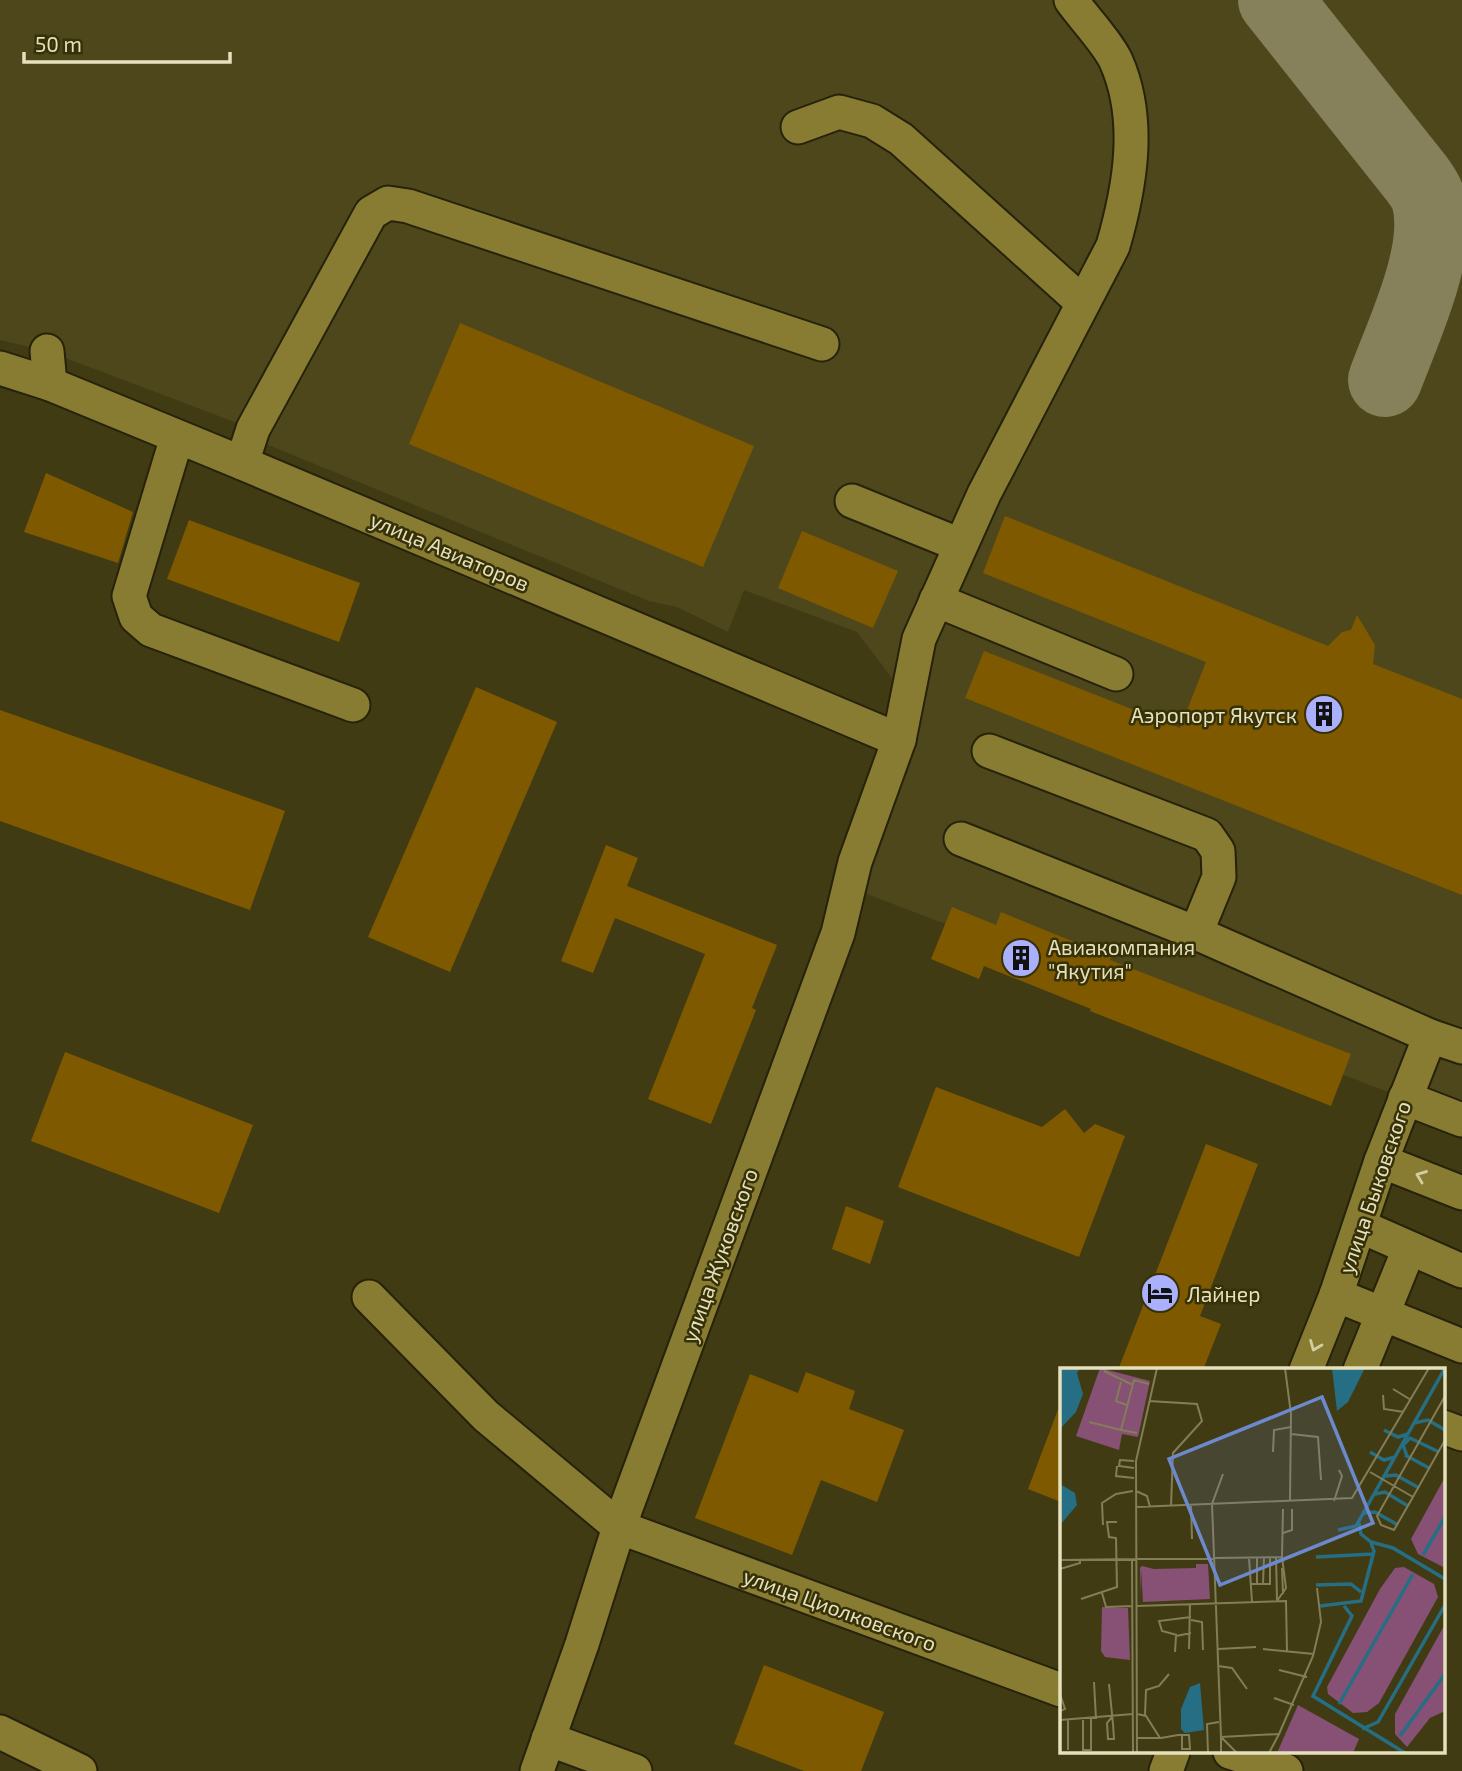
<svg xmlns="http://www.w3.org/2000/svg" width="1462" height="1771" viewBox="0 0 1462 1771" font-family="'Exo 2',sans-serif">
<rect width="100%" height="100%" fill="#413b14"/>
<!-- built -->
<polygon fill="#4e471c" points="0,0 1462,0 1462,1120 851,888 920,715 857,632 744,590 728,632 677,607 649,601 266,444 253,429 47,351 0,340"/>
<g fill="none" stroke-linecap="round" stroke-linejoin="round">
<!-- taxiway -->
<path stroke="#86805b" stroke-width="74" d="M 1275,0 L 1417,179 C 1421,185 1426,191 1428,198 C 1443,250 1403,331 1385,380"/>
</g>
<!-- building -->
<g fill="#7f5900">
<polygon points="460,323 754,446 703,567 409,444"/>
<polygon points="46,473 133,512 118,563 24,532"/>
<polygon points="1005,516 1328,646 1342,632 1351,630 1357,615 1375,645 1373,664 1462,699 1462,895 965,698 984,651 1180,728 1206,662 983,573"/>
<polygon points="189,520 360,583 339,642 167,579"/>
<polygon points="802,531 898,571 873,628 778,588"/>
<polygon points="476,687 557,722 450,972 368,937"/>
<polygon points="0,710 285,811 250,910 0,821"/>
<polygon points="606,845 638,858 627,886 777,945 752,1008 756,1010 711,1124 648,1099 705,954 615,918 593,973 561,961"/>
<polygon points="952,907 996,925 1001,912 1111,957 1110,960 1351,1054 1331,1106 1090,1011 1091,1009 984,966 979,979 931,959"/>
<polygon points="65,1052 253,1125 219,1213 31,1141"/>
<polygon points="936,1087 1042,1127 1065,1109 1084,1133 1095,1124 1125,1136 1079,1257 898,1187"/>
<polygon points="1206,1144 1258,1164 1200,1316 1221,1324 1203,1370 1118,1370"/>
<polygon points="846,1206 884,1221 870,1264 832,1249"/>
<polygon points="806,1372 855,1391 849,1409 904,1430 877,1502 821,1480 792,1555 695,1518 750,1374 798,1393"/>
<polygon points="1059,1407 1061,1407 1061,1502 1028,1489"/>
<polygon points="764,1665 884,1712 861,1771 804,1771 734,1744"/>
</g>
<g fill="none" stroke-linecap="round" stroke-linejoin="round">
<defs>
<g id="minor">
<polyline points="798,127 839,112 872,121 901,139 1083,303"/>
<polyline points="47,351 50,384"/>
<polyline points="0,368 50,384 242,463 899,740"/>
<polyline points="177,437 129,596 136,617 151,630 353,705"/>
<polyline points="242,463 253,429 371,213 388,203 408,206 822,344"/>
<polyline points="852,501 960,545"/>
<polyline points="936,600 1116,674"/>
<polyline points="989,751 1207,835 1218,851 1219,877 1196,933"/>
<polyline points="961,839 1196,933 1430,1036"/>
<polyline points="1405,1098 1462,1120"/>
<polyline points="1381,1161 1462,1193"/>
<polyline points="1360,1226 1462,1271"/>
<polyline points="1336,1295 1462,1346"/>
<polyline points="369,1297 486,1416 619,1527 1061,1690"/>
<polyline points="1306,1370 1336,1295 1381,1161 1430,1036 1462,1047"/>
<polyline points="1360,1370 1409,1249"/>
<polyline points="1443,1427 1462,1434"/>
<polyline points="0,1732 80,1771"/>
<polyline points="548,1739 635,1771"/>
<polyline points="1230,1752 1286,1771"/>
<path d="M 537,1771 L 582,1644 L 619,1527 L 838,933 L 855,862 L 899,740 L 919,639 L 984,494 L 1113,246 C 1130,187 1142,120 1116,61 C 1108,43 1083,17 1071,0"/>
<polyline points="1166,1771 1173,1752"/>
</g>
</defs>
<!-- minor casing -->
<use href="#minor" stroke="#26220b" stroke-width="37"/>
<!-- minor -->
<use href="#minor" stroke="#887c32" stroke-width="33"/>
</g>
<!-- one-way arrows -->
<defs><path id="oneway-chevron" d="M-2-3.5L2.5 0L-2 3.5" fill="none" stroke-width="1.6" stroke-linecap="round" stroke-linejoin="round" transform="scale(1.75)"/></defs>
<g stroke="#d3cda1">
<use href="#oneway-chevron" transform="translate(1421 1176) rotate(-159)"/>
<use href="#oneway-chevron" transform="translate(1315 1346) rotate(112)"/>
</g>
<!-- icons -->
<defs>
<symbol id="building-disc" viewBox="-11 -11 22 22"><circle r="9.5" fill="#aab0fb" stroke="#373108"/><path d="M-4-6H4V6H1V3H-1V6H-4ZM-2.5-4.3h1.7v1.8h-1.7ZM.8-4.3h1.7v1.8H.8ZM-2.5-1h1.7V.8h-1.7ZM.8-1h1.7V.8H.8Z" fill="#111"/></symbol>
<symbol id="hotel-disc" viewBox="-11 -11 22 22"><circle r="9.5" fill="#aab0fb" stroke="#373108"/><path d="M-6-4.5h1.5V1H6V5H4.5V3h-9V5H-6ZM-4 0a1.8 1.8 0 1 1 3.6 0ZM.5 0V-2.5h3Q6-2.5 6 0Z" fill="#111"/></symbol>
</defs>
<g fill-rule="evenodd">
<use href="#building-disc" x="1302" y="692" width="44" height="44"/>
<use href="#building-disc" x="999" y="936" width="44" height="44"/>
<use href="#hotel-disc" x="1138" y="1271" width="44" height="44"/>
</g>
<g text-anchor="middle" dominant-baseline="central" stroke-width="5" stroke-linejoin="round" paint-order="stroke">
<!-- street labels -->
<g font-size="21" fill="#e6e1bd" stroke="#373108">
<text transform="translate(450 551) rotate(23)">улица Авиаторов</text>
<text transform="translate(1374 1187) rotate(-71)">улица Быковского</text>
<text transform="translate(719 1255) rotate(-70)">улица Жуковского</text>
<text transform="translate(840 1609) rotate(20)">улица Циолковского</text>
</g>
<!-- poi labels -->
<g font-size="21" fill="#e6e1bd" stroke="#373108" text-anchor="start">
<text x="1297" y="714" text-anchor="end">Аэропорт Якутск</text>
<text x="1048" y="946">Авиакомпания<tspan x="1048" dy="24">"Якутия"</tspan></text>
<text x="1187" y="1293">Лайнер</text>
</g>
</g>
<!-- overview -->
<g transform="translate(1060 1368)">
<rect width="385" height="385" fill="#413b14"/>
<path d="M 40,0 L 90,13 L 78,69 L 62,66 L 59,82 L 16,68 ZM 385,109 L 385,200 L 358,186 L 351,171 ZM 136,196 L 148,196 L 150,231 L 83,234 L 81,201 L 80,231 L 80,200 L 82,198 L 94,201 L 136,200 ZM 344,199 L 374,216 L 378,229 L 319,335 L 307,344 L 293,345 L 268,326 L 267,319 L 320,221 L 335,200 ZM 42,239 L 68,240 L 70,292 L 45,289 L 41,283 ZM 385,256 L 385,343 L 370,350 L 347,379 L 335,366 L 335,346 ZM 238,337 L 299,371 L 293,385 L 217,385 Z" fill="#875075"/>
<path d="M 0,0 L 20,0 L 17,5 L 23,26 L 16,44 L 0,61 ZM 272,0 L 305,0 L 288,34 L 277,43 ZM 0,116 L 15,125 L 17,137 L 0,157 ZM 140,315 L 144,362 L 125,365 L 121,361 L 121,341 L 130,319 Z" fill="#256e83"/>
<path fill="none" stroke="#256e83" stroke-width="3.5" d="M 354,55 L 368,52 L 385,62M 324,62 L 338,69 L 348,66M 310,84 L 324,92 L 335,89M 345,87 L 369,100M 347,88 L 343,77 L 350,70 L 379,84M 325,108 L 336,107 L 359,120M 315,126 L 325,124 L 348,138M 304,145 L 315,144 L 338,157M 299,155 L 301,166 L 311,174 L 333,180 L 385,211M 278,162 L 296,158 L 385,0M 363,187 L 385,149M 256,189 L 313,186M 256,217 L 291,216 L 301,224M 260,238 L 301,233 L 314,183 L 311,175M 284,238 L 292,248 L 253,328 L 345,385M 279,336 L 353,206M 302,361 L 318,354 L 385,237M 340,368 L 385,306"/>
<path fill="none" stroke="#837d58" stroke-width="2" d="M 225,0 L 231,46 L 230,132M 44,3 L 73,17M 61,14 L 56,33 L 67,37M 333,21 L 351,32M 323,27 L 324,41 L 344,44M 89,33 L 137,36 L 142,53 L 113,85 L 111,138M 29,54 L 61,62M 77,65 L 61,62 L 74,12 L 89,16M 231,66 L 258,69 L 261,112M 213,84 L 214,62 L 231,59M 57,98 L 56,108 L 74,110M 74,100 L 59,98 L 60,92 L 74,93M 310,104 L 353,129 L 385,72M 163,106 L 152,136 L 161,369 L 219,366 L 209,385M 76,123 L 87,128 L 90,139M 353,129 L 334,162 L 321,157 L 317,148 L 385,28M 274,133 L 282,108 L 279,102M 131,137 L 132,171M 77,139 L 292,130 L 369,0M 43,157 L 42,135 L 56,126 L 73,123M 223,165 L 232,162 L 232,141M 216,189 L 217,232M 222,189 L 223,141M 189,190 L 192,234M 197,190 L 197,216M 72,191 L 73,385M 0,192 L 222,189 L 226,220 L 217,233M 222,200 L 223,226M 0,201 L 20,195 L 20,192M 190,216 L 210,216 L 210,189M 203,216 L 204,189M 42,225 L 46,239 L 72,238M 21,231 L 57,219 L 56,170 L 49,169 L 47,154 L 57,154M 77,238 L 226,233 L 227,283M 131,252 L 142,254 L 143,282M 117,267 L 102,263 L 99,253 L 131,249M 129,281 L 130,236M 158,281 L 196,279M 203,281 L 254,286M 115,284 L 116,268 L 131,265M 158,298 L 172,300 L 187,321M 219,302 L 247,309M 34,314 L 36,351M 49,316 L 53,356 L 54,371 L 48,371 L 47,355 L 52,349M 0,326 L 5,341 L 0,343M 214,330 L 234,337M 77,346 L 86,348 L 100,370M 85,347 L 86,322 L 99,318 L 109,306M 0,352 L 73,346M 8,352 L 8,382M 23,352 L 23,382 L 31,382 L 31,351M 219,366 L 253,288 L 261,254 L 257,220M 77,370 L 101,370 L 118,367 L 129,367 L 130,381 L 122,381 L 122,367M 77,385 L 76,93 L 97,0M 148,385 L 147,356 L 159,354M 161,385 L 161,369 L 176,384"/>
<path fill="#6d89cd" fill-opacity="0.15" stroke="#6d89cd" stroke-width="3.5" d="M 262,29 L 313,155 L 160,217 L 109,91 Z"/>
<rect width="385" height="385" fill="none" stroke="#e6e1bd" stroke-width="3.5"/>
</g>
<!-- scale -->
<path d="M24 52v10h206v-10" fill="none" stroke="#e6e1bd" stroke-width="3.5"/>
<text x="35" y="52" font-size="21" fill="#e6e1bd" stroke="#373108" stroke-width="5" paint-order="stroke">50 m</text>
</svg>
